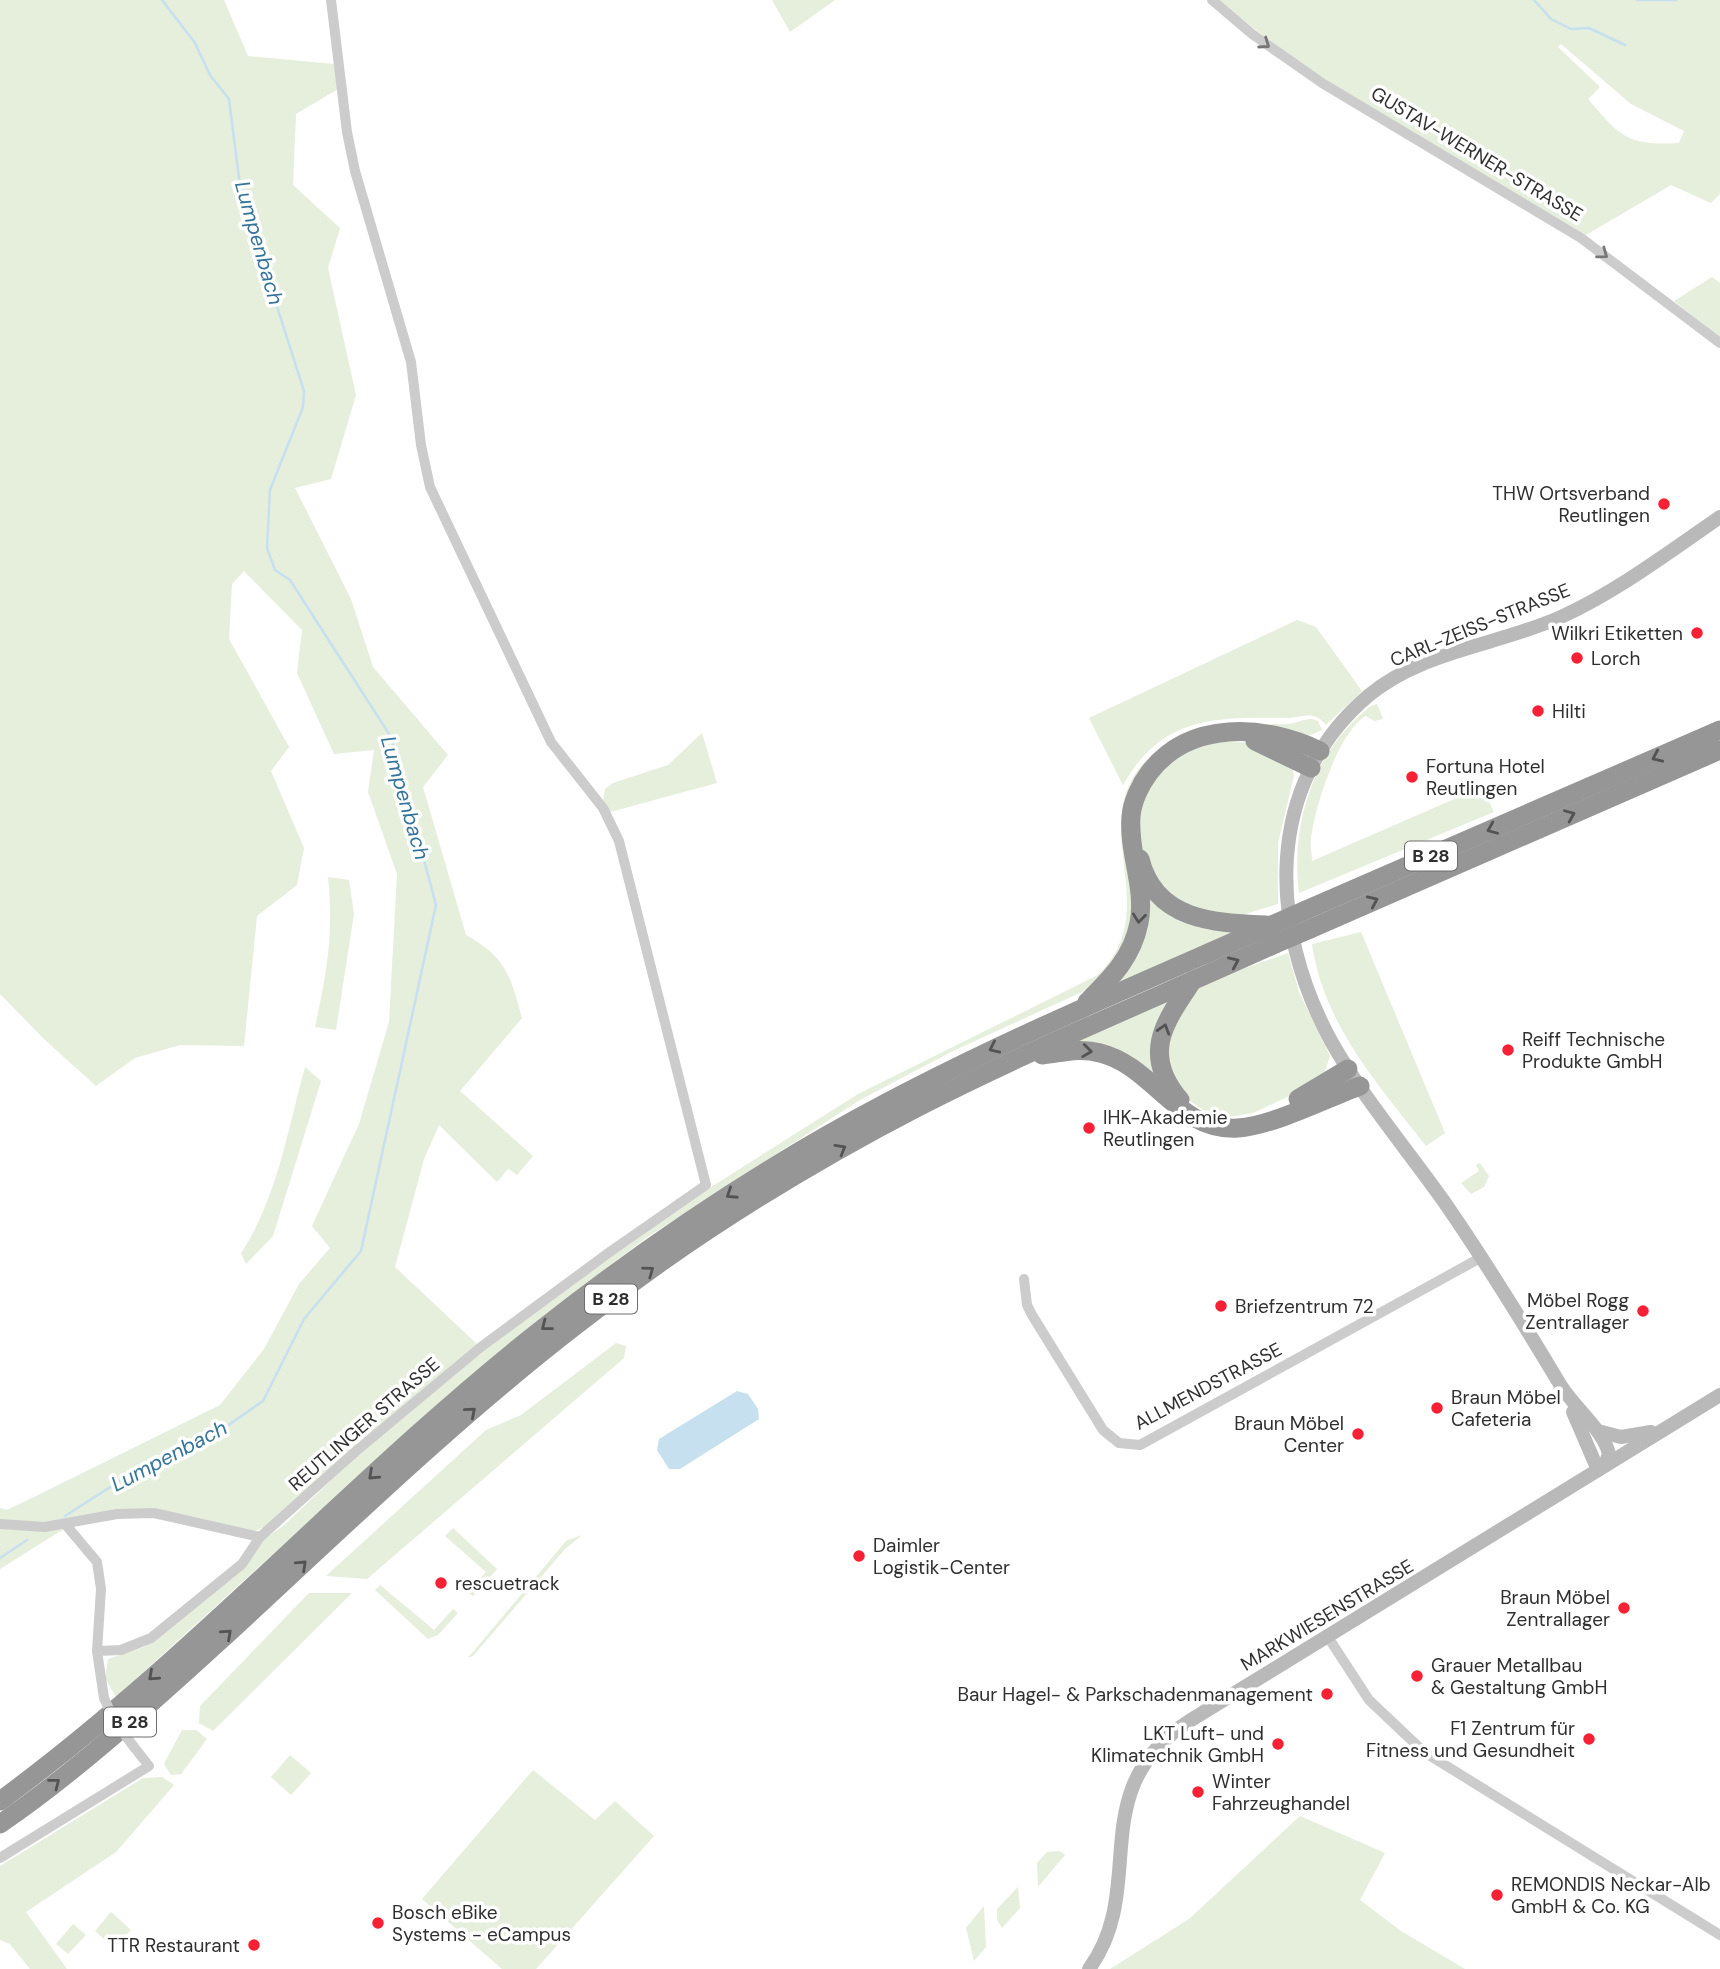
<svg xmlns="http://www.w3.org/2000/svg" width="1720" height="1969" viewBox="0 0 1720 1969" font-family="'DM Sans',sans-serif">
<rect width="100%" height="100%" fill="#fff"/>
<!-- green -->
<g fill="#e6eedc" fill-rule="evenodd">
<path d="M 0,0 L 224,0 L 248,56 L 334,64 L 338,89 L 296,114 L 293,185 L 340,228 L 328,268 L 356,395 L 331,479 L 295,488 L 351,599 L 373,667 L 448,755 L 423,787 L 466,935 C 506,957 511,977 522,1018 L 460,1091 L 533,1156 L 517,1175 L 508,1169 L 497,1182 L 439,1125 L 424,1159 L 395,1267 L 478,1345 L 352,1448 L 271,1524 L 255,1531 L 181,1514 L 98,1513 L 59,1532 L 0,1569 L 0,1508 L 7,1510 L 34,1497 L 220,1405 L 264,1349 L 299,1284 L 330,1248 L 312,1226 L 359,1124 L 389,1022 L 397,874 L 368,792 L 374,750 L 334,754 L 297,673 L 302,630 L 244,571 L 232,584 L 229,639 L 289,747 L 271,771 L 304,848 L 297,885 L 257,916 L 244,1046 L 180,1045 L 135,1058 L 96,1086 L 45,1040 L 0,994 Z"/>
<polygon points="772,0 835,0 790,32"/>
<path d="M 1219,0 L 1720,0 L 1720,194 L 1711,203 L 1671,185 L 1586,235 C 1462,161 1329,94 1219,0 ZM 1561,44 L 1631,104 L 1684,131 L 1679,143 C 1628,146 1620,137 1588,99 L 1600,87 L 1558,47 Z"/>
<polygon points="1712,277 1720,283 1720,338 1674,301"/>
<path d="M 1297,620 L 1316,627 L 1362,691 L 1326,725 C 1313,708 1301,719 1282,718 C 1214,717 1161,717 1123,785 L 1089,718 Z"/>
<path d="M 1377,704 L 1383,719 L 1374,721 L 1366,716 C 1339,730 1314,809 1311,839 C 1310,846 1312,854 1312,861 L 1482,787 L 1494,812 L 1299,893 C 1291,832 1309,763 1356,719 C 1363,713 1369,705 1377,704 Z"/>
<path d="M 1312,719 L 1318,721 L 1322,730 L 1306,737 L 1219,729 L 1141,777 L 1131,933 L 1102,980 L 1082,992 L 953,1051 L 860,1100 L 646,1238 L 535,1322 L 449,1394 L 116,1697 L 105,1678 L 108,1659 L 144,1647 L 153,1641 L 245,1566 L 264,1539 L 283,1526 L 358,1455 L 484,1351 L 594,1267 L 708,1189 L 858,1094 L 1098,975 C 1169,905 1077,820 1154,753 C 1169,741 1182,731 1201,727 C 1229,721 1257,725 1286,724 C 1295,724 1303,719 1312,719 Z"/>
<polygon points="702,733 717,783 610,812 603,801 605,789 613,783 668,765"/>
<polygon points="1221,741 1253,743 1292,765 1294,776 1278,843 1278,904 1229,919 1176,904 1145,863 1138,830 1144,797 1162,768 1189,750"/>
<path d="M 328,877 L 349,880 L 354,914 L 336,1030 L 315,1027 C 327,970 334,935 328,877 Z"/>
<polygon points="1144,890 1245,927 1106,988"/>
<path d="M 1361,932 L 1445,1133 L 1426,1146 C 1377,1083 1324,1025 1312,944 Z"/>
<path d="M 1288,953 L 1299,992 L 1330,1056 L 1323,1077 L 1300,1091 L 1253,1113 L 1229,1117 L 1203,1110 L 1184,1097 L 1164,1059 C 1168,1043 1170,1025 1176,1010 C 1187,983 1261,964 1288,953 Z"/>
<polygon points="1175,992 1162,1079 1055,1045"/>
<path d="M 305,1067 L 321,1081 L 273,1236 L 246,1264 L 241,1253 C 277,1199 288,1129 305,1067 Z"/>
<polygon points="1480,1163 1489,1176 1484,1187 1471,1194 1461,1183 1479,1171 1476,1165"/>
<polygon points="616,1343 626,1346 624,1358 367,1579 326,1576 486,1430 521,1415"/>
<polygon points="453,1528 497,1569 473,1596 468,1592 486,1572 445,1536"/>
<polygon points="582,1535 565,1549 473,1656 468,1658 566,1541"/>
<polygon points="380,1585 434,1630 453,1609 458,1613 438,1635 428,1639 375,1590"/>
<polygon points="309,1593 352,1593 213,1731 199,1723 200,1706"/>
<polygon points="182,1730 196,1730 207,1739 181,1774 171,1775 164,1764"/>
<polygon points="290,1755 311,1773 291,1795 271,1777"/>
<polygon points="533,1770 595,1820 615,1801 654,1836 536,1969 502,1969 422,1899"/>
<polygon points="162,1777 174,1785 116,1852 26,1912 67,1969 30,1969 10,1944 0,1940 0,1866 143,1778"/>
<polygon points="1300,1816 1385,1853 1360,1900 1401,1931 1465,1969 1110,1969 1189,1919"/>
<polygon points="1060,1851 1065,1855 1038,1887 1037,1863 1047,1852"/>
<polygon points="1018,1887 1020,1908 1002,1928 997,1920 997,1909"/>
<polygon points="984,1906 986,1947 974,1961 966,1928"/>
<polygon points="111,1912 131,1930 114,1948 95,1931"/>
<polygon points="73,1924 86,1935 68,1954 56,1944"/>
</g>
<!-- water -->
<polygon fill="#c6e0ef" points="737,1391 748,1394 758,1409 759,1419 680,1469 669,1469 657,1450 659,1439"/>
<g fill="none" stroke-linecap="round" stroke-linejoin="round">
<!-- stream -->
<g stroke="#c6e0ef" stroke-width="2.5">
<polyline points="1534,0 1551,19 1571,29 1589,28 1625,45"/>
<polyline points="1637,0 1676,0"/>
<polyline points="65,1516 129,1475 200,1445 263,1401 304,1319 361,1251 436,905 391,737 290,580 275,570 267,548 270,490 303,407 304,391 241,194 229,99 210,75 195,43 162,0"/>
<polyline points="0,1558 27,1540"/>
</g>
<!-- street -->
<g stroke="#ccc" stroke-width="10">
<polyline points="1212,0 1252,34 1322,83 1581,238 1720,343"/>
<polyline points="1024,1279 1027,1305 1032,1315 1103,1430 1119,1443 1140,1445 1482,1257"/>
<polyline points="0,1524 45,1527 117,1514 154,1513 260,1537"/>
<polyline points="66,1525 97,1562 101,1589 97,1651 104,1698"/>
<polyline points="1328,1637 1369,1700 1424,1752 1720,1935"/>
<polyline points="97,1651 121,1650 151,1638 242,1564 260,1537 355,1452 481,1347 611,1251 706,1185 619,841 603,808 551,742 430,487 421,445 411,362 355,171 347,132 331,0"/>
<polyline points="0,1858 149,1766 134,1747"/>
</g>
<!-- secondary -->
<g stroke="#b9b9b9" stroke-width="14">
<polyline points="1573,1412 1598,1470"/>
<polyline points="1598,1431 1621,1437 1651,1432"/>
<path d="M 1605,1465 L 1609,1454 C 1604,1430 1571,1405 1558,1381 C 1522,1321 1485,1261 1445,1203 C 1407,1149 1363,1098 1331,1041 C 1269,927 1263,785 1368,696 C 1422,650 1501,645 1563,616 C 1619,590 1669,552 1720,517"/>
<path d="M 1089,1969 C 1150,1885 1081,1790 1191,1720 L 1720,1395"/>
</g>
<!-- highway -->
<g stroke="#969696" stroke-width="19">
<polyline points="1255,741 1311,768"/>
<path d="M 1140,859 C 1155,921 1215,923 1266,925"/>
<polyline points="1306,910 1720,730"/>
<polyline points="1310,929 1720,750"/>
<path d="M 1087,1002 C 1111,978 1132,958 1139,923 C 1146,889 1128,852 1131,817 C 1132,802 1140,785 1149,773 C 1189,720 1265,724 1320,751"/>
<path d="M 1042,1055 C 1062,1053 1079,1047 1100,1053 C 1154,1066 1177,1132 1238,1128 C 1272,1126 1327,1098 1360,1086"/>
<polyline points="1298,1099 1348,1069"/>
<path d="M 1180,1100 C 1141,1054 1164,1023 1193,980"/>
<path d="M 0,1801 C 194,1659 354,1477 542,1329 C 651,1243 766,1166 888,1102 C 1013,1036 1143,982 1272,925"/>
<path d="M 0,1824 C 80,1769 151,1703 223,1638 C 338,1532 451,1422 575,1326 C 682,1242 798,1169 918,1107 C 1035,1047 1156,998 1275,944"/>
</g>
<!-- street-bridge -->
<polyline stroke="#ccc" stroke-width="10" points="104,1698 115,1722 134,1747"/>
<!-- highway-bridge -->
<g stroke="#969696" stroke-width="19">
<polyline points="1272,925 1306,910"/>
<polyline points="1275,944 1310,929"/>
</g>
</g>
<!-- one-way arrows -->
<defs><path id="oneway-chevron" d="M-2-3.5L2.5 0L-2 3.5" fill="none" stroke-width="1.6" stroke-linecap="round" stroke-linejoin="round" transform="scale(1.75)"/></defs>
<g stroke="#767676">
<use href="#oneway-chevron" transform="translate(1265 44) rotate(35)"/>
<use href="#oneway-chevron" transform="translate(1603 254) rotate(36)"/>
</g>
<g stroke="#535353">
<use href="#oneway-chevron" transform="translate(1657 757) rotate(156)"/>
<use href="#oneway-chevron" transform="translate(1570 815) rotate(-23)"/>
<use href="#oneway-chevron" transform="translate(1492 829) rotate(157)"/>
<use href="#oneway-chevron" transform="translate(1373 901) rotate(-24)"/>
<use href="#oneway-chevron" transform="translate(1139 918) rotate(96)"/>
<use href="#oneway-chevron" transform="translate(1234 962) rotate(-24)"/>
<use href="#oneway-chevron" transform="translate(1164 1029) rotate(-73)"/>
<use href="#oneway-chevron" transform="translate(994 1048) rotate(155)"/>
<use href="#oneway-chevron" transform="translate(1087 1051) rotate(7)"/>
<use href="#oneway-chevron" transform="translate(841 1149) rotate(-30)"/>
<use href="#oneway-chevron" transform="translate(731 1194) rotate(147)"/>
<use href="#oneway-chevron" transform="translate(649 1271) rotate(-36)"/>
<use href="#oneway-chevron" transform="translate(546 1326) rotate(142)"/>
<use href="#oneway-chevron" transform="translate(471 1412) rotate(-41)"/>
<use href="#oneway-chevron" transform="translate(373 1475) rotate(137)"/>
<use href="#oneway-chevron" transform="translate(302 1565) rotate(-43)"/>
<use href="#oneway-chevron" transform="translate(227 1634) rotate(-42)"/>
<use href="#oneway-chevron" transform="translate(153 1676) rotate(138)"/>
<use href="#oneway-chevron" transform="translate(55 1783) rotate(-38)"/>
</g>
<!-- markers -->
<g fill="#f62134" stroke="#fff" stroke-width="2.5">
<circle cx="1664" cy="504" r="7"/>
<circle cx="1697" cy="633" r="7"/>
<circle cx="1577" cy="658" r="7"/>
<circle cx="1538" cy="711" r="7"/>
<circle cx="1412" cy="777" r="7"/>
<circle cx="1508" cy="1050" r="7"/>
<circle cx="1089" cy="1128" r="7"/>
<circle cx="1221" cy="1306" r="7"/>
<circle cx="1643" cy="1311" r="7"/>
<circle cx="1437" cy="1408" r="7"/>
<circle cx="1358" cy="1434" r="7"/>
<circle cx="859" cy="1556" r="7"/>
<circle cx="441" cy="1583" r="7"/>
<circle cx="1624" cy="1608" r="7"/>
<circle cx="1417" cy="1676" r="7"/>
<circle cx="1327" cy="1694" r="7"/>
<circle cx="1589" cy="1739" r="7"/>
<circle cx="1278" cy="1744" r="7"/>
<circle cx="1198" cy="1792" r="7"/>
<circle cx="1497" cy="1895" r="7"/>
<circle cx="378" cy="1923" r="7"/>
<circle cx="254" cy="1945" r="7"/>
</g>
<g text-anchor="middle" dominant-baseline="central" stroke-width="7" stroke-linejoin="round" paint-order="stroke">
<!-- shield labels -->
<g fill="#fff" stroke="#6d6d6d" stroke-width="2">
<rect x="1405" y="841.5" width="52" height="29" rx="5"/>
<rect x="585" y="1284.5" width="52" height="29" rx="5"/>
<rect x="104" y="1707.5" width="52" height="29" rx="5"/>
</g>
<g font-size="18" font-weight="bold" fill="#2f2f2f">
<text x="1431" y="856">B 28</text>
<text x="611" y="1299">B 28</text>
<text x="130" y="1722">B 28</text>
</g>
<!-- street labels -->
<g font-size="19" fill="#2f2f2f" stroke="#fff">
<text transform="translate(1477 154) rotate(31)">GUSTAV-WERNER-STRASSE</text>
<text transform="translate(1480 625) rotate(-22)">CARL-ZEISS-STRASSE</text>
<text transform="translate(1208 1386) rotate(-28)">ALLMENDSTRASSE</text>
<text transform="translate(364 1424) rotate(-41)">REUTLINGER STRASSE</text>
<text transform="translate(1327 1615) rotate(-31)">MARKWIESENSTRASSE</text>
</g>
<!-- poi labels -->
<g font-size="19" fill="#2f2f2f" stroke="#fff" text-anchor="start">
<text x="1650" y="493" text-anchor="end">THW Ortsverband<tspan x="1650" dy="22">Reutlingen</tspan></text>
<text x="1683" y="633" text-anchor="end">Wilkri Etiketten</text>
<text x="1591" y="658">Lorch</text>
<text x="1552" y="711">Hilti</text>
<text x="1426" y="766">Fortuna Hotel<tspan x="1426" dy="22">Reutlingen</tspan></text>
<text x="1522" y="1039">Reiff Technische<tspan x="1522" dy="22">Produkte GmbH</tspan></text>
<text x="1103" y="1117">IHK-Akademie<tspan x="1103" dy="22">Reutlingen</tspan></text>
<text x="1629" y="1300" text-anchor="end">Möbel Rogg<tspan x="1629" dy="22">Zentrallager</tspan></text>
<text x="1235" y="1306">Briefzentrum 72</text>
<text x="1451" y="1397">Braun Möbel<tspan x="1451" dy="22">Cafeteria</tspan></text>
<text x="1344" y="1423" text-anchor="end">Braun Möbel<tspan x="1344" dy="22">Center</tspan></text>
<text x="873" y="1545">Daimler<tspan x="873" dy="22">Logistik-Center</tspan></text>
<text x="455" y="1583">rescuetrack</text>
<text x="1610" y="1597" text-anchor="end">Braun Möbel<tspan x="1610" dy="22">Zentrallager</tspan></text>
<text x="1431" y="1665">Grauer Metallbau<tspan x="1431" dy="22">&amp; Gestaltung GmbH</tspan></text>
<text x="1313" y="1694" text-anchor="end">Baur Hagel- &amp; Parkschadenmanagement</text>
<text x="1575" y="1728" text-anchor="end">F1 Zentrum für<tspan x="1575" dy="22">Fitness und Gesundheit</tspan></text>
<text x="1264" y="1733" text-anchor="end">LKT Luft- und<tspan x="1264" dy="22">Klimatechnik GmbH</tspan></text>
<text x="1212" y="1781">Winter<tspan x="1212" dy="22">Fahrzeughandel</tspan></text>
<text x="1511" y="1884">REMONDIS Neckar-Alb<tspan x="1511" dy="22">GmbH &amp; Co. KG</tspan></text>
<text x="392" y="1912">Bosch eBike<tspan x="392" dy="22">Systems - eCampus</tspan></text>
<text x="240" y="1945" text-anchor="end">TTR Restaurant</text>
</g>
<!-- water labels -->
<g font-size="21" font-style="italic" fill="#35749a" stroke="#fff">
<text transform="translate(259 243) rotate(74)">Lumpenbach</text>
<text transform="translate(405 798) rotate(74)">Lumpenbach</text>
<text transform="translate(169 1456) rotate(-28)">Lumpenbach</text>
</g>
</g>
</svg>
